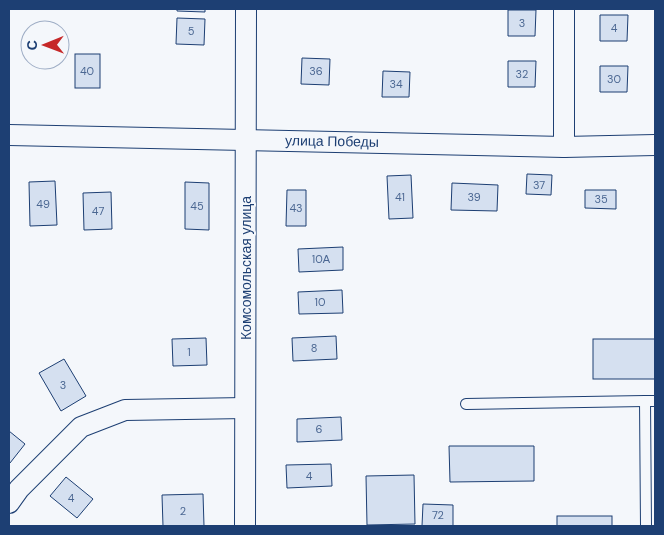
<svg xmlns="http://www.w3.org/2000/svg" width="664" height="535" viewBox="0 0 664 535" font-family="'DM Sans',sans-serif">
<rect width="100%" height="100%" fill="#f4f7fb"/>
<!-- building -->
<g fill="#d5e0f0" stroke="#1d3f73">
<polygon points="177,9 205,9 205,12 177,11"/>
<polygon points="508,10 536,10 535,36 508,36"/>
<polygon points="600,15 628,15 627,41 600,41"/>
<polygon points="177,18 205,19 204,45 176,44"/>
<rect x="75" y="54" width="25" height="34"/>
<polygon points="302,58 330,59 329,85 301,84"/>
<polygon points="508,61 536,61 535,87 508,87"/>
<polygon points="600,66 628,66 627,92 600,92"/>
<polygon points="383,71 410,72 409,97 382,97"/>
<polygon points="527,174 552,175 551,195 526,194"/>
<polygon points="411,175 413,218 389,219 387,176"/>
<polygon points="55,181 57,225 30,226 29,182"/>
<polygon points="185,182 209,183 209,230 185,229"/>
<polygon points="452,183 498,185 497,211 451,210"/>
<polygon points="287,190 306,190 306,226 286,226"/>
<polygon points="585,190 616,190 616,209 585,208"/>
<polygon points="111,192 112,229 84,230 83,193"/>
<polygon points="343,247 343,270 299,272 298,249"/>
<polygon points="342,290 343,313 299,314 298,292"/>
<polygon points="336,336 337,359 293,361 292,338"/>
<polygon points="206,338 207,365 173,366 172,339"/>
<rect x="593" y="339" width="62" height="40"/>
<polygon points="64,359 86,396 61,411 39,373"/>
<polygon points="341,417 342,440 297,442 297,419"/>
<polygon points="9,431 25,444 10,463 9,463"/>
<polygon points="449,446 534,446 534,481 450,482"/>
<polygon points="331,464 332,486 287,488 286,465"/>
<polygon points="414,475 415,524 367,525 366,476"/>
<polygon points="66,477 93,499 77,518 50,496"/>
<polygon points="203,494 204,526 163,526 162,495"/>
<polygon points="423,504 453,505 453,526 422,526"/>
<rect x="557" y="516" width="55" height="10"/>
</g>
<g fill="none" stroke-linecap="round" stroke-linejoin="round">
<defs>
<g id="service">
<polyline points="466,404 645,401"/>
<polyline points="646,526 645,401 655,401"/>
</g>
<g id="minor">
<polyline points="564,9 564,147"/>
<polyline points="9,135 564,147 655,145"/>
<polyline points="9,503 19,489 81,427 125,410 245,408"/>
<polyline points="245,526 246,9"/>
</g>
</defs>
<!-- service casing -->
<use href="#service" stroke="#1d3f73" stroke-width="12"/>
<!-- minor casing -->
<use href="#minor" stroke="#1d3f73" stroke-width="22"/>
<!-- service -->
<use href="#service" stroke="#f4f7fb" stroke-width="10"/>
<!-- minor -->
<use href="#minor" stroke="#f4f7fb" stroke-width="20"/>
</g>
<g text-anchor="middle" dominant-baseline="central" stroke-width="4" stroke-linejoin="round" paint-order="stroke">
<!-- number labels -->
<g font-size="11" fill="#4b6792">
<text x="522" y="23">3</text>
<text x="614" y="28">4</text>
<text x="191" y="31">5</text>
<text x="87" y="71">40</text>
<text x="316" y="71">36</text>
<text x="522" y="74">32</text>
<text x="614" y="79">30</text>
<text x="396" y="84">34</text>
<text x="539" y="185">37</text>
<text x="400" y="197">41</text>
<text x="474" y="197">39</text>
<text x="601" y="199">35</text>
<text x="43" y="204">49</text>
<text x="197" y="206">45</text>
<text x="296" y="208">43</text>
<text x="98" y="211">47</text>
<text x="321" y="259">10А</text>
<text x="320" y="302">10</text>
<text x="314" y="348">8</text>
<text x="189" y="352">1</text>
<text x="63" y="385">3</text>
<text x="319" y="429">6</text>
<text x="309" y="476">4</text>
<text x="71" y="498">4</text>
<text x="183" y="511">2</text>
<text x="438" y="515">72</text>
</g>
<!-- street labels -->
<g font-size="14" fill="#1d3f73" stroke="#f4f7fb">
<text transform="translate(332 141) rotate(1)">улица Победы</text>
<text transform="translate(246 268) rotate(-90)">Комсомольская улица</text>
</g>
</g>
<!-- border -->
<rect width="664" height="535" fill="none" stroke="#1d3f73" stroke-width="20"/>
<!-- north arrow -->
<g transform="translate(45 45) rotate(269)"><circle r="24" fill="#f4f7fb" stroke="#9eadc5"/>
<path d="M0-4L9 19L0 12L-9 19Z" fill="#c62828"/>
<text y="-8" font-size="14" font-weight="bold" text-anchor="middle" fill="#1d3f73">С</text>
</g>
</svg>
